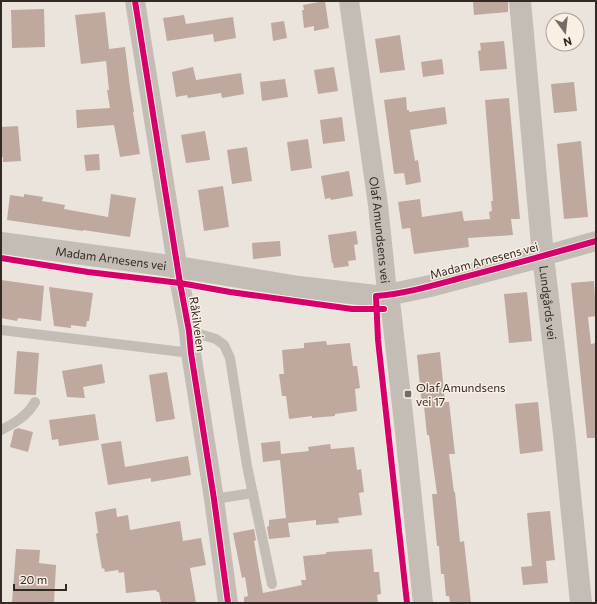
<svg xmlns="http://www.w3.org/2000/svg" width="597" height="604" viewBox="0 0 597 604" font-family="Commissioner,sans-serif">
<rect width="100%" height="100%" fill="#ebe4dd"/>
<!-- building -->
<g fill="#bfa89e">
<polygon points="325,1 329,28 314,31 314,26 304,28 302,10 304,10 303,5"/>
<polygon points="473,1 508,1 508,12 474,15"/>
<polygon points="44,9 45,47 12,48 11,10"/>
<polygon points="105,12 109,49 125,47 130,87 134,112 133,112 140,154 120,157 114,125 77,128 76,110 110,108 107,90 109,90 106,61 81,64 75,15"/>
<polygon points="184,15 186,24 233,17 236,38 214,42 213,34 167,41 163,18"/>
<polygon points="284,21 287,38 273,41 271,23"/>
<polygon points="400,35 405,70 380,73 375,39"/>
<polygon points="504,41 507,69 480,71 478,51 481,50 480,43"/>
<polygon points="442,59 444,74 423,77 421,62"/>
<polygon points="193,67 196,80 241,73 244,94 222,98 221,93 188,98 187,95 176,97 172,72"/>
<polygon points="334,67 338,91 318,94 314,70"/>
<polygon points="285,79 288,97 262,101 260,82"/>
<polygon points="574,82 577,111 554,113 551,84"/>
<polygon points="406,97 407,110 409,110 409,112 445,107 447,124 410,130 415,161 418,160 421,182 406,185 404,173 394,174 384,100"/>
<polygon points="509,98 520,219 511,219 513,235 468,238 469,247 414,254 410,228 402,229 398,202 420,199 422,217 462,211 464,221 490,219 489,212 492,211 491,201 493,201 485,100"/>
<polygon points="342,117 345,141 323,144 320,120"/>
<polygon points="18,126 21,161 3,162 3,157 1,157 1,127"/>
<polygon points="205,131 210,160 186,163 181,135"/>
<polygon points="308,139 312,168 291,171 287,142"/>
<polygon points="581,141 588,217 564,219 557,144"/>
<polygon points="247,147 252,181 232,184 227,150"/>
<polygon points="99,154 100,170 86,171 84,155"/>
<polygon points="349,171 353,196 331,200 330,198 325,199 321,176"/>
<polygon points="223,186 229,227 204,231 198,190"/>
<polygon points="24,194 43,197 42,201 65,205 64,209 108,217 111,194 136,198 130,237 83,230 83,231 7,220 10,195 24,197"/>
<polygon points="356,231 358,244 354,245 356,260 348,261 349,266 334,268 333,263 332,263 328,235"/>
<polygon points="280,241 281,256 253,259 252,243"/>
<polygon points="1,280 44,286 41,321 18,318 17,321 1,318"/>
<polygon points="594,281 596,316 588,317 591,344 596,343 596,438 587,438 571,283"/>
<polygon points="49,287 93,293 89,321 87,321 86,327 71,325 71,328 54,326"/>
<polygon points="527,292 532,341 509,343 504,294"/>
<polygon points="326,341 327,345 350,343 353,366 357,366 360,388 355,389 357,411 335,414 335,416 312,418 312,416 289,419 286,396 282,396 279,374 284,374 282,350 304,348 304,343"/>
<polygon points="17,351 39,353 36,395 14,394"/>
<polygon points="440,352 445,402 449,402 455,454 449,454 454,492 455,492 460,542 464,541 471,603 450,603 449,596 446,596 444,574 441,574 439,546 437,546 432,494 437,494 429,435 427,435 424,406 422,406 417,355"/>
<polygon points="102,364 105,383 83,387 85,398 67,397 62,371"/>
<polygon points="167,372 175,419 156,422 149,375"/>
<polygon points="538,402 543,451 520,454 515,404"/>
<polygon points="95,414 99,440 59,446 58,439 52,440 49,420"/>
<polygon points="18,428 33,432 28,452 10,447 14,430"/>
<polygon points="121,441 125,467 188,456 191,475 151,482 151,478 108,485 101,444"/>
<polygon points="280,441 281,454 309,451 308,447 330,444 331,449 354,447 357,470 361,469 364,492 359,493 362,515 338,518 339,523 316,525 316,520 288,523 290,537 269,539 267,527 269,526 269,520 286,518 280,460 263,462 261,443"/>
<polygon points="116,508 117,517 128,515 130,530 180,521 183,541 201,538 206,565 190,568 196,603 161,603 159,592 157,592 156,590 126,593 124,572 119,573 118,570 105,572 104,568 102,569 96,534 98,533 95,512"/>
<polygon points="550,511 555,560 546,561 548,583 523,585 521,567 532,566 527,513"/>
<polygon points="254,529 256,540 254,541 263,593 302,585 301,580 306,580 303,556 326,554 326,552 372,549 374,572 379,572 381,594 377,595 378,603 244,603 244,597 248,596 245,577 242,578 233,533"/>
<polygon points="16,549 40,550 39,563 56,565 54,603 12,603"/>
</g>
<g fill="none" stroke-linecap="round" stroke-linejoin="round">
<!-- service -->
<g stroke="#c4bdb6" stroke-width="10">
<polyline points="1,330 191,353"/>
<polyline points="189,331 216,339 224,345 230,358 247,466 272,584"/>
<path d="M 1,430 C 15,423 27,416 35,402"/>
<polyline points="214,499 253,493"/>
</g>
<!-- minor -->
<g stroke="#c4bdb6" stroke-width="20">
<polyline points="135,1 180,283 189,331 191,353 214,499 228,603"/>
<path id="s1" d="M 349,1 L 378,205 L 386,282 L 391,309 L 404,423 L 423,603"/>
<polyline points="543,256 596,241"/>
</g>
<!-- tertiary -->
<g stroke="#c4bdb6" stroke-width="22">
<path id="s2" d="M 520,1 L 543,256 L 564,434 L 581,603"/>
<path id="s3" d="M 1,243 L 178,267 L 299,287 L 376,296 L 388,295 L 430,286 L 543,256"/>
</g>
<defs>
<g id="cycleway">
<polyline points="135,1 180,283 189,331 191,353 214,499 228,603"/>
<polyline points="1,258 88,272 180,283 230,292 352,309 384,309"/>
<path d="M 407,603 L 378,340 L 376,296 C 403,294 431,286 457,279 C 504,267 550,254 596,241"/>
</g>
</defs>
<!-- cycleway casing -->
<use href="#cycleway" stroke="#f9efe3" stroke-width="8"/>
<!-- cycleway -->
<use href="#cycleway" stroke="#d6006c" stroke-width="6"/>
</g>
<!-- markers -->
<rect fill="#746b65" stroke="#f9efe3" stroke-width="1.5" x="404" y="390" width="8" height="8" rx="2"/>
<g text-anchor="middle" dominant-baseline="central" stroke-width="3" stroke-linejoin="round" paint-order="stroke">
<!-- street labels -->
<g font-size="12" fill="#342a25" stroke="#f9efe3">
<text stroke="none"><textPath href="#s1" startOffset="231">Olaf Amundsens vei</textPath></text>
<text stroke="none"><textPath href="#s3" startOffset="111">Madam Arnesens vei</textPath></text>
<text transform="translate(484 260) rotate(-15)">Madam Arnesens vei</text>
<text stroke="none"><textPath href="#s2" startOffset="303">Lundgårds vei</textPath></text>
<text transform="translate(198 324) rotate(82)">Råkilveien</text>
</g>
<!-- poi labels -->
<g font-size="12" fill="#342a25" stroke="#f9efe3" text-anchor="start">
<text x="416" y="387">Olaf Amundsens<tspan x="416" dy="14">vei 17</tspan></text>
</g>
</g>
<!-- border -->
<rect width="597" height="604" fill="none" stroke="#342a25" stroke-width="4"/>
<!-- north arrow -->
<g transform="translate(565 32) rotate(165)"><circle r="19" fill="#f9efe3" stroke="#aaa097"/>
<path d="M0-3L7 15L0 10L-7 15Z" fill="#746b65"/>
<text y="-6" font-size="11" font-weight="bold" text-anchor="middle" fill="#342a25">N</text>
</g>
<!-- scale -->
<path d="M14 584v6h52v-6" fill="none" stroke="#342a25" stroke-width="2"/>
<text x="20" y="584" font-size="12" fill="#342a25" stroke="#f9efe3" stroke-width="3" paint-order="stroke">20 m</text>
</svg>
